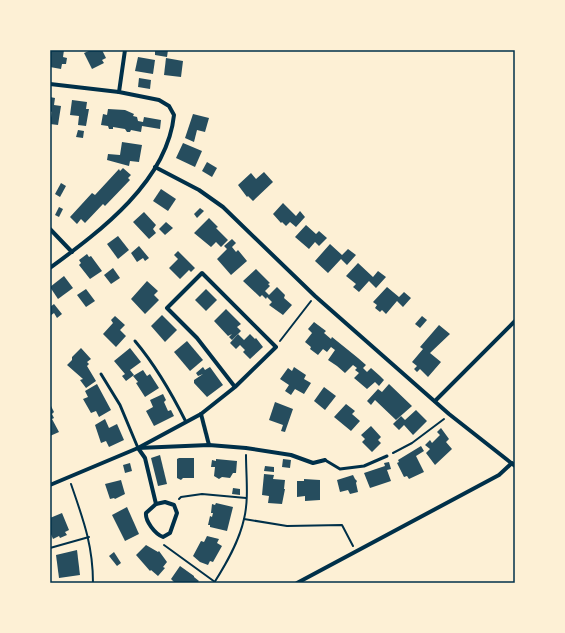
<svg xmlns="http://www.w3.org/2000/svg" width="565" height="633" viewBox="0 0 565 633" font-family="Georgia,serif">
<rect width="100%" height="100%" fill="#fdf0d5"/>
<!-- building -->
<g fill="#264d5e">
<polygon points="51,50 64,50 63,57 67,58 66,64 62,64 61,69 50,67"/>
<polygon points="91,50 102,50 106,58 102,60 104,63 92,69 84,53"/>
<polygon points="155,50 168,50 167,57 155,55"/>
<polygon points="138,57 155,60 153,74 135,71"/>
<polygon points="166,58 183,61 181,77 164,75"/>
<polygon points="139,78 151,80 150,89 138,87"/>
<polygon points="50,97 55,98 54,105 61,106 58,125 50,124 52,112 50,111"/>
<polygon points="72,100 87,102 86,109 89,109 86,126 78,125 79,116 70,115"/>
<polygon points="108,109 125,110 134,114 133,116 137,117 138,121 143,122 144,117 161,120 160,129 142,126 141,132 131,130 130,132 127,132 125,129 113,127 113,129 109,129 108,126 101,125 103,114 107,115"/>
<polygon points="193,114 209,118 205,132 197,130 194,142 185,138"/>
<polygon points="78,130 84,131 83,138 76,137"/>
<polygon points="122,142 142,145 139,162 130,161 129,166 107,160 108,154 120,155"/>
<polygon points="183,143 202,151 195,167 176,158"/>
<polygon points="207,162 217,168 212,177 202,171"/>
<polygon points="123,168 131,175 128,178 130,180 105,206 103,204 85,223 81,219 77,224 70,217 92,193 95,195 119,169 120,171"/>
<polygon points="264,172 273,182 253,201 248,196 247,197 238,185 251,173 256,179"/>
<polygon points="61,183 66,186 60,197 55,194"/>
<polygon points="161,189 176,199 168,211 153,201"/>
<polygon points="283,203 296,216 300,211 305,217 296,227 290,222 286,226 282,222 281,223 273,214"/>
<polygon points="59,207 63,209 59,217 55,215"/>
<polygon points="200,208 204,211 197,218 194,214"/>
<polygon points="144,212 156,225 153,229 156,233 149,239 133,222"/>
<polygon points="209,218 218,227 216,228 228,240 221,247 216,242 211,247 194,233"/>
<polygon points="166,222 173,228 165,235 159,229"/>
<polygon points="306,225 316,234 319,231 327,238 319,246 315,242 309,249 295,237"/>
<polygon points="118,236 129,250 118,259 107,244"/>
<polygon points="232,239 236,243 232,247 236,252 238,250 247,261 231,275 217,259 227,249 224,246"/>
<polygon points="330,244 342,255 348,249 356,255 347,265 341,259 328,273 315,261"/>
<polygon points="139,246 149,258 145,261 143,258 137,262 131,253"/>
<polygon points="178,251 195,268 191,272 189,270 180,279 169,268 178,259 174,255"/>
<polygon points="87,254 89,257 91,256 102,271 90,279 79,265 81,263 79,260"/>
<polygon points="358,263 373,277 378,271 386,277 376,288 369,281 359,292 353,287 356,284 346,276"/>
<polygon points="113,268 120,278 111,284 104,275"/>
<polygon points="256,269 270,283 268,284 270,286 265,291 269,295 277,287 285,295 284,298 292,305 283,315 269,305 272,302 267,297 266,299 262,295 260,297 243,281"/>
<polygon points="64,276 73,288 58,299 50,287"/>
<polygon points="147,281 158,291 154,295 159,300 145,314 131,299"/>
<polygon points="387,287 399,297 404,292 411,298 403,307 397,301 386,314 382,310 380,312 375,308 377,305 373,302"/>
<polygon points="86,289 95,301 86,307 77,295"/>
<polygon points="206,289 217,300 206,311 195,300"/>
<polygon points="54,304 62,314 57,318 54,313 50,316 50,307"/>
<polygon points="226,309 241,324 237,327 241,331 232,340 229,337 232,334 228,336 214,321"/>
<polygon points="162,315 177,330 165,342 151,326"/>
<polygon points="115,316 125,325 120,330 126,336 116,347 103,334 113,323 111,320"/>
<polygon points="422,316 427,320 420,328 415,324"/>
<polygon points="314,322 326,331 324,333 331,339 332,337 358,358 366,365 363,368 367,372 371,368 380,376 384,380 379,386 375,382 367,389 354,378 359,373 355,370 357,368 353,365 345,373 337,366 328,360 335,350 331,347 327,352 323,349 318,355 310,349 311,347 305,342 312,333 308,329"/>
<polygon points="439,325 450,334 430,353 441,362 428,377 420,369 417,372 414,369 417,366 412,362 423,349 420,347"/>
<polygon points="238,334 244,340 250,334 255,339 256,338 263,347 250,359 243,352 245,350 240,345 236,349 230,343"/>
<polygon points="187,341 203,360 190,371 174,352"/>
<polygon points="81,348 91,359 87,362 89,364 87,366 96,381 86,388 80,380 83,379 67,365 72,360 72,357"/>
<polygon points="130,348 141,362 130,370 134,375 126,381 122,376 125,374 114,361"/>
<polygon points="203,367 205,370 210,367 223,385 207,397 194,383 194,380 203,374 198,376 196,373"/>
<polygon points="294,367 306,375 304,379 311,383 304,394 295,389 291,395 285,391 289,385 280,379 288,368 292,371"/>
<polygon points="143,370 147,376 150,374 159,388 145,397 136,383 138,382 133,376"/>
<polygon points="97,384 111,410 99,417 96,411 91,413 83,399 88,397 85,391"/>
<polygon points="389,384 412,406 396,420 375,400 371,405 367,401 378,389 382,392"/>
<polygon points="324,387 336,396 325,410 314,401"/>
<polygon points="163,394 166,400 164,402 168,411 171,410 174,416 154,426 146,411 153,407 150,400"/>
<polygon points="275,402 293,409 285,432 281,431 283,425 269,420"/>
<polygon points="50,404 54,412 52,414 54,418 52,419 59,432 50,436"/>
<polygon points="346,404 355,411 352,414 360,421 351,431 334,417"/>
<polygon points="416,410 427,421 413,435 404,425 399,430 393,424 401,416 405,420"/>
<polygon points="105,419 109,428 117,424 124,440 109,447 106,441 101,443 95,425"/>
<polygon points="371,426 381,437 378,440 381,443 372,452 362,442 365,439 361,435"/>
<polygon points="441,428 449,439 446,442 452,449 435,465 426,453 430,449 425,445 430,440 432,443 440,435 437,432"/>
<polygon points="421,446 424,451 416,456 424,472 409,479 407,476 404,477 397,463 399,462 398,460"/>
<polygon points="160,455 167,484 158,486 151,458"/>
<polygon points="179,458 194,458 194,478 183,478 181,480 177,478 177,459"/>
<polygon points="216,459 237,461 236,473 233,473 230,478 222,477 219,479 214,476 215,467 211,467 212,460 216,461"/>
<polygon points="283,459 291,460 290,468 282,467"/>
<polygon points="389,462 391,469 387,470 391,481 370,488 364,473 385,466 384,463"/>
<polygon points="130,463 132,471 125,473 123,465"/>
<polygon points="265,466 274,467 274,472 264,471"/>
<polygon points="264,474 274,475 273,479 285,480 284,489 285,489 282,504 268,503 269,496 262,495"/>
<polygon points="353,475 355,479 357,481 356,483 358,492 350,494 348,490 340,492 337,480"/>
<polygon points="304,479 320,480 320,500 305,501 305,496 297,497 297,481 304,481"/>
<polygon points="121,480 125,494 115,499 114,498 110,499 105,484"/>
<polygon points="233,488 240,489 240,495 232,494"/>
<polygon points="216,503 233,507 227,531 210,527 210,525 208,525 210,516 212,517 213,513 211,513 212,504 215,505"/>
<polygon points="127,507 139,534 125,541 112,515"/>
<polygon points="62,513 69,530 65,532 67,535 60,538 59,536 53,539 50,532 50,518"/>
<polygon points="207,536 219,539 217,543 222,546 213,562 210,561 208,565 200,562 193,556 201,541 204,542"/>
<polygon points="146,545 158,552 159,551 167,562 163,567 165,568 158,576 151,570 150,571 136,555"/>
<polygon points="77,550 80,575 59,578 56,555"/>
<polygon points="114,552 121,563 117,566 109,556"/>
<polygon points="180,566 194,576 194,577 199,581 197,583 175,583 171,579"/>
</g>
<g fill="none" stroke-linecap="round" stroke-linejoin="round">
<!-- path -->
<g stroke="#003049" stroke-width="2">
<polyline points="280,341 311,301"/>
<polyline points="393,453 412,443 444,419"/>
<path d="M 71,484 C 83,519 93,545 93,583"/>
<polyline points="179,499 181,497 202,494 246,498"/>
<polyline points="244,519 287,526 342,525 353,546"/>
<polyline points="164,545 215,582"/>
<polyline points="50,548 89,537"/>
<path d="M 214,583 C 226,564 239,542 244,519 C 249,499 246,476 246,455"/>
</g>
<!-- service -->
<g stroke="#003049" stroke-width="3">
<path d="M 135,341 C 156,366 171,392 186,422"/>
<polyline points="101,374 120,405 138,448"/>
<polyline points="325,460 340,469 364,466 387,456"/>
</g>
<!-- minor -->
<g stroke="#003049" stroke-width="4">
<polyline points="50,84 119,92"/>
<polyline points="155,167 199,190 223,207 315,296 449,414 515,466"/>
<polyline points="50,229 72,252"/>
<path d="M 50,268 C 100,231 167,182 174,115 L 169,106 L 159,100 L 119,92 L 125,50"/>
<polyline points="435,401 515,321"/>
<polyline points="201,414 209,445"/>
<polyline points="50,485 138,448 209,445 246,448 291,455 313,463 325,460"/>
<path d="M 165,502 L 174,505 L 177,513 L 170,533 L 163,537 C 155,534 145,521 146,513 L 156,504 Z"/>
<polyline points="156,504 145,458 138,448 201,414 235,387 276,347 202,273 167,308 197,338 235,387"/>
<polyline points="297,583 499,475 512,463"/>
</g>
</g>
<!-- border -->
<rect width="565" height="633" fill="none" stroke="#fdf0d5" stroke-width="102"/>
<rect x="51" y="51" width="463" height="531" fill="none" stroke="#003049" stroke-width="1.5"/>
</svg>
